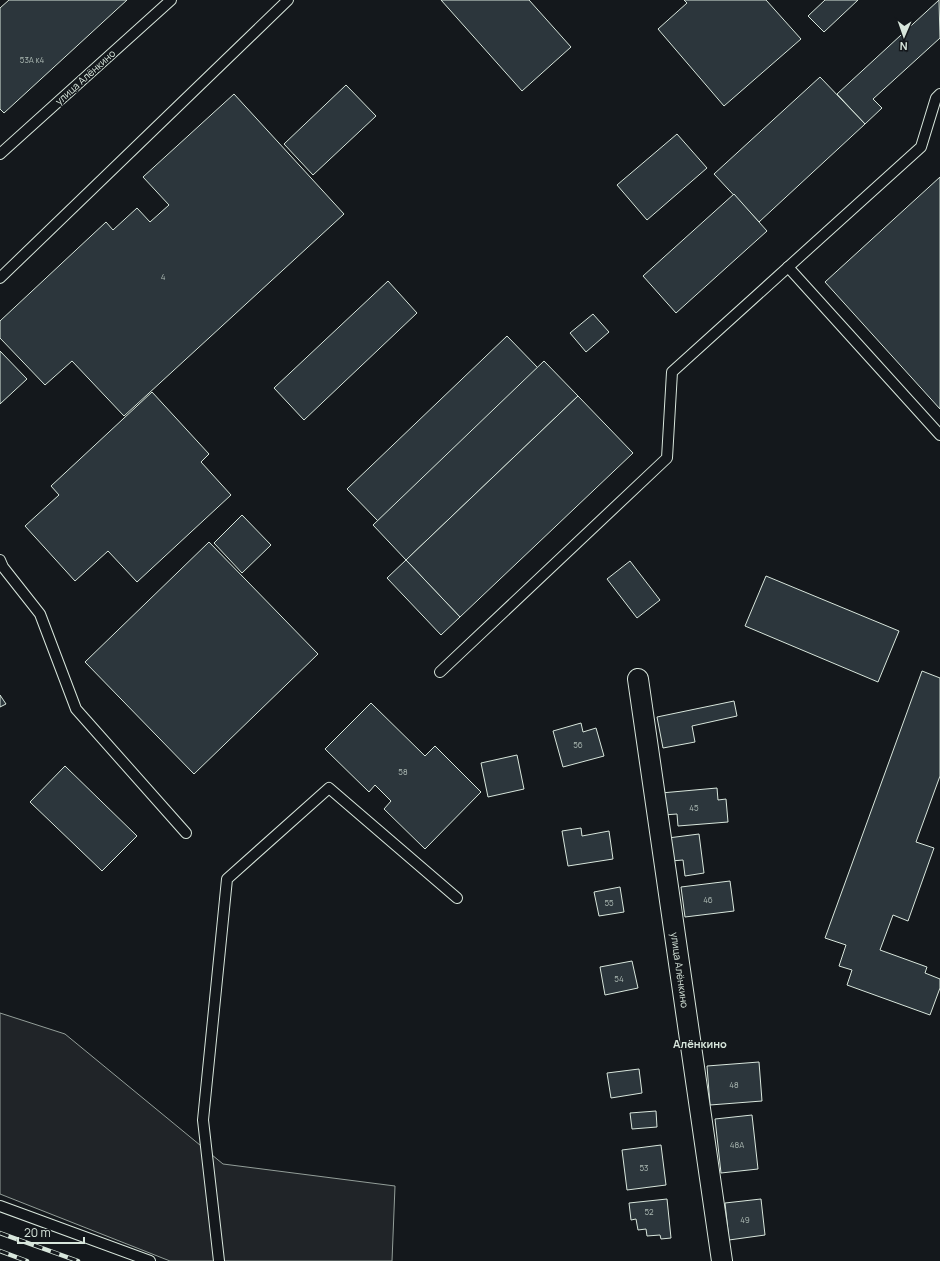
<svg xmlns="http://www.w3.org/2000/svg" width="940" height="1261" viewBox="0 0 940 1261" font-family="Manrope,sans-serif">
<rect width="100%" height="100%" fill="#14181c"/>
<!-- green -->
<polygon fill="#202428" stroke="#939e99" points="0,1013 65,1034 223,1164 395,1186 392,1261 170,1261 0,1194"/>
<!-- building -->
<g fill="#2c363c" stroke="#d8e6dc">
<polygon points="9,0 127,0 4,113 0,109 0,8"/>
<polygon points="441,0 529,0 571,47 522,91"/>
<polygon points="684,0 766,0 801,39 724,106 658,29 687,3"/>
<polygon points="825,0 858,0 824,32 808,16"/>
<polygon points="939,0 940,38 873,99 882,108 865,124 837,94"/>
<polygon points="820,77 865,124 759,222 714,174"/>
<polygon points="346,85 376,116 313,175 284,144"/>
<polygon points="234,94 344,214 124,416 72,361 45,385 0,338 0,321 106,222 113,230 137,208 150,222 169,205 143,177"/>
<polygon points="677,134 707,168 647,220 617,185"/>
<polygon points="940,177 940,409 825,282"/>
<polygon points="734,194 767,231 676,313 643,276"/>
<polygon points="388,281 417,313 304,420 274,388"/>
<polygon points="593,314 609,332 586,352 570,333"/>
<polygon points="507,336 538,368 378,521 347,489"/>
<polygon points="0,351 27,379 0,404"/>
<polygon points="544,361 578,396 406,560 373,525"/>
<polygon points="152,392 209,454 201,462 231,495 137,582 108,551 75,581 25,526 59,495 51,486"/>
<polygon points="578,396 633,453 460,617 406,560"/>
<polygon points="242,515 271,545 242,573 214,543"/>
<polygon points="209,542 318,654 194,774 85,662"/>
<polygon points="406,560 460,617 441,635 387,578"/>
<polygon points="630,561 660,600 637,618 607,579"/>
<polygon points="766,576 899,631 878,682 745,626"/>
<polygon points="922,671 940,678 940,776 916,842 934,848 908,921 893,915 880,950 927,967 925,973 940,979 940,988 930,1015 847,985 852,970 839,966 846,945 825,938"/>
<polygon points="0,695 6,704 0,707"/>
<polygon points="734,701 737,716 692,726 695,742 663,748 657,717"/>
<polygon points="371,703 425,756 435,746 481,792 425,849 384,809 391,801 375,785 369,792 325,749"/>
<polygon points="581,723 583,732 596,728 604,756 563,767 553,731"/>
<polygon points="517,755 524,789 488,797 481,763"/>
<polygon points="65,766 137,836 102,871 30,802"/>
<polygon points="717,788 718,800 726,799 728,822 678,826 677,814 663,815 661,793"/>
<polygon points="581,828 582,836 609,831 613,859 568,866 562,831"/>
<polygon points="699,834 704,873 685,876 683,860 671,861 668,838"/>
<polygon points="730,881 734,911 685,917 681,887"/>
<polygon points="620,887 624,912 599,916 594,892"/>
<polygon points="632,961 638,988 605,995 600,967"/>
<polygon points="759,1062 762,1101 710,1105 707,1066"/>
<polygon points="639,1069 642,1093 611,1098 607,1073"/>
<polygon points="656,1111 657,1127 632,1129 630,1113"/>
<polygon points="752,1115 758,1169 721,1173 715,1119"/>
<polygon points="661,1145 666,1185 627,1190 622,1150"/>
<polygon points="667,1199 671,1238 661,1239 660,1235 647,1236 646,1229 638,1230 636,1219 631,1220 629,1203"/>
<polygon points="761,1199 765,1235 729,1240 725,1203"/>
</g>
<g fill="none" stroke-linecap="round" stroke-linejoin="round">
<defs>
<g id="service">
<polyline points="0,154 171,0"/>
<polyline points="788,267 940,435"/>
<polyline points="0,278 288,0"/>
<polyline points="0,560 3,567 40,614 76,709 186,833"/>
<polyline points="440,672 667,458 672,372 921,147 936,98 940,94"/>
<polyline points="0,1206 150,1261"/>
<polyline points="219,1261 203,1120 227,879 329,788 457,898"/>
</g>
<polyline id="minor" points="638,679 722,1261"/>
</defs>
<!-- service casing -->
<use href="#service" stroke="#d8e6dc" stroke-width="12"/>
<!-- minor casing -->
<use href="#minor" stroke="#d8e6dc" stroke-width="22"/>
<!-- service -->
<use href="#service" stroke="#14181c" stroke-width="10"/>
<!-- minor -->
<use href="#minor" stroke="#14181c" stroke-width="20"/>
<defs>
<g id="rail">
<polyline points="0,1233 78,1261"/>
<polyline points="0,1251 27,1261"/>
</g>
</defs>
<!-- rail casing -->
<use href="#rail" stroke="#d8e6dc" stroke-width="4.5"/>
<!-- rail -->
<use href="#rail" stroke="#14181c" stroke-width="3" stroke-dasharray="9" stroke-linecap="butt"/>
</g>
<g text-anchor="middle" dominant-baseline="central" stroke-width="3" stroke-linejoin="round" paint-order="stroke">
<!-- number labels -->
<g font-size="8" fill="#adbab4">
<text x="32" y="59">53А к4</text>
<text x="163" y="276">4</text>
<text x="578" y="744">56</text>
<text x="403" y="771">58</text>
<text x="694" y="807">45</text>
<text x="708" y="899">46</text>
<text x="609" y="902">55</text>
<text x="619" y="978">54</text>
<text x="734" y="1084">48</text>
<text x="737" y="1144">48А</text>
<text x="644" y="1167">53</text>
<text x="649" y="1211">52</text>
<text x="745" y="1219">49</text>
</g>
<!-- street labels -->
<g font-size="10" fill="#d8e6dc" stroke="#14181c">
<text transform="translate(85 77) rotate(-42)">улица Алёнкино</text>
<text transform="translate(680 970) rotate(82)">улица Алёнкино</text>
</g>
<!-- neighbourhood labels -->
<g font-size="11" font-weight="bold" fill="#d8e6dc" stroke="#14181c">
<text x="700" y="1043">Алёнкино</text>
</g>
</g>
<!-- north arrow -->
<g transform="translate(904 36) rotate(182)" stroke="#14181c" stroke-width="3" paint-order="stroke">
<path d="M0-3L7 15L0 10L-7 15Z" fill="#d8e6dc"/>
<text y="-6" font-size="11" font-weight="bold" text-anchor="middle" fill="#d8e6dc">N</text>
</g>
<!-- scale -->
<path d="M18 1237v6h66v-6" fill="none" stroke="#d8e6dc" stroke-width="2"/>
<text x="24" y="1237" font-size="12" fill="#d8e6dc" stroke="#14181c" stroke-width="3" paint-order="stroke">20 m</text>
</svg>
